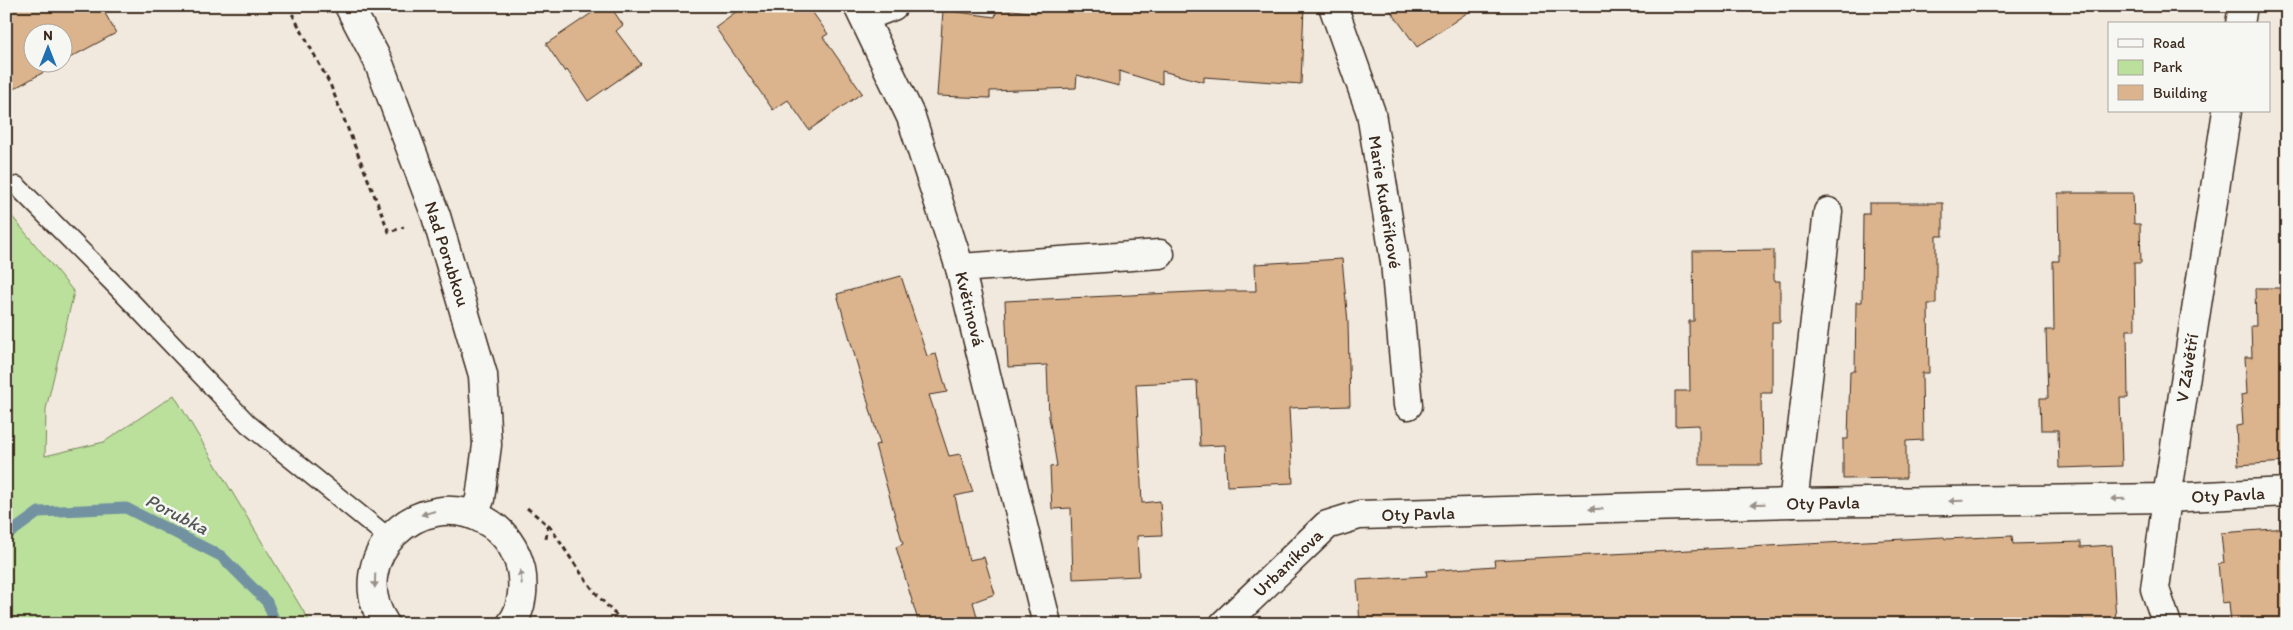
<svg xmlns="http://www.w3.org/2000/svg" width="2293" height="630" viewBox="0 0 2293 630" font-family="Itim,sans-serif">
<rect width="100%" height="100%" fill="#f1e9de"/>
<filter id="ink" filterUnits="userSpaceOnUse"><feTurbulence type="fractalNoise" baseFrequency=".02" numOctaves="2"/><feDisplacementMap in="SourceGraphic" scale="10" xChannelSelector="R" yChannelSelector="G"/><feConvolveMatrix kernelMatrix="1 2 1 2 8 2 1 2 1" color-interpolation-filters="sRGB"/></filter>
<g filter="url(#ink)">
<!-- green -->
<polygon fill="#bae09b" stroke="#7a855c" points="6,209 74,292 46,409 45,456 104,442 174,395 311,624 6,624"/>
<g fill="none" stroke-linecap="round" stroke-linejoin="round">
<!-- stream -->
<polyline stroke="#7292a1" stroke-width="11" points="6,536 39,512 126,508 221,556 267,602 276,624"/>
</g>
<!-- building -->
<g fill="#dbb38c" stroke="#3b2a1e">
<polygon points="6,6 101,6 116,33 62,62 62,32 32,32 32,62 62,62 6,93"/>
<polygon points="602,6 610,6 623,25 616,31 641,64 588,101 567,70 565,72 546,44"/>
<polygon points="744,6 808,6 828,34 823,37 862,93 809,130 788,100 773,110 715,27"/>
<polygon points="1080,6 1304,6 1301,84 1204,77 1204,82 1162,71 1162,84 1119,71 1119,86 1077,75 1076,88 990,91 990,98 937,96 943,10 995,17 997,8 1037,13 1038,7 1080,10"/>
<polygon points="1387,6 1477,6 1417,47"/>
<polygon points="2058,193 2133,193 2134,224 2140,224 2141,263 2134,263 2135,330 2127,330 2128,398 2120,398 2122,466 2059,468 2058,430 2041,430 2040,398 2048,398 2046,330 2054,330 2053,261 2059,261"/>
<polygon points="1869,203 1943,203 1943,236 1936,236 1936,304 1928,304 1929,373 1922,373 1923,440 1906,441 1906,478 1843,479 1843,439 1848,439 1850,371 1855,371 1856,302 1862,302 1863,214 1869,214"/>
<polygon points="1774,250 1774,281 1780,281 1780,322 1772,322 1772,393 1761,393 1762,465 1699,465 1699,425 1675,426 1675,391 1690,391 1689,321 1694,321 1693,251"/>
<polygon points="1342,259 1348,322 1350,406 1289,408 1293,483 1227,486 1225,445 1200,446 1197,381 1136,384 1142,503 1160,501 1162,535 1137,536 1139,576 1073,579 1071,508 1052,509 1050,467 1057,466 1049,417 1047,365 1008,367 1005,301 1214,291 1256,291 1255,264"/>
<polygon points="901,276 927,356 936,354 947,392 929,395 949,456 960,454 973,492 955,496 969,560 984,557 995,594 973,602 979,624 919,624 896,547 903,544 875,445 880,444 837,294"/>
<polygon points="2255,288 2287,288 2287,462 2238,465 2236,426 2243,425 2241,395 2247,394 2245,357 2252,357 2251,326 2256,326"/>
<polygon points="2287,528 2287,624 2231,624 2229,602 2222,603 2218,564 2224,563 2221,533"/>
<polygon points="2012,536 2013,544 2081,542 2081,547 2112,545 2116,623 2083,624 2083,618 2014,623 2014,620 1884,624 1360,624 1357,580 1427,576 1426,571 1495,566 1494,560 1944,537 1945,539"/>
</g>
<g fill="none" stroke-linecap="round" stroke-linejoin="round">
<defs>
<polyline id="service" points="17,186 117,287 248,424 389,538"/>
<g id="minor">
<polyline points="349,6 378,61 436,216 483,375 487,445 480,499 474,514"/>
<polyline points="858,6 911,117 960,268 1047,624"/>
<polyline points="1333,6 1371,113 1395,262 1408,405"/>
<polyline points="864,17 893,6"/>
<polyline points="2240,24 2243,6"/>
<polyline points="960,268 1160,254"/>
<polyline points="1793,503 1828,212"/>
<path d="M 385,624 C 342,559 419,483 486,521 C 504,531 516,549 521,569 C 524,586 523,609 511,624"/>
<polyline points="1224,624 1327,525 1359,515 1793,503 2167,498 2287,492"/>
<polyline points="2167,624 2155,589 2167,498 2227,111"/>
</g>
</defs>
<!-- service casing -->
<use href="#service" stroke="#3b2a1e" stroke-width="21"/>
<!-- minor casing -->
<use href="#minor" stroke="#3b2a1e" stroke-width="31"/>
<!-- path -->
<g stroke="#3b2a1e" stroke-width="3" stroke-dasharray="5 4" stroke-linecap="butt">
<polyline points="288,6 330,84 389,232 404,227"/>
<polyline points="527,508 548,525 546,539"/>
<path d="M 549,525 C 572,560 594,597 626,624"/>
</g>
<!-- service -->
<use href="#service" stroke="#f6f6f2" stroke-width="18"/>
<!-- minor -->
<use href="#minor" stroke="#f6f6f2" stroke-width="28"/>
</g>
<!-- one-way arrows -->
<defs><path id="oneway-solid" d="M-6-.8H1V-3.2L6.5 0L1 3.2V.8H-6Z" transform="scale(1.25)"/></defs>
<g fill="#989088">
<use href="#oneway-solid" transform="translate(2118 499) rotate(179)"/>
<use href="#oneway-solid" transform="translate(1956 501) rotate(179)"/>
<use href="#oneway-solid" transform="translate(1758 504) rotate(178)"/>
<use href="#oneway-solid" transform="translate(1596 509) rotate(178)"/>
<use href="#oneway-solid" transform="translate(428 513) rotate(164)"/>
<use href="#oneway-solid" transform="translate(521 577) rotate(-96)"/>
<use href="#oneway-solid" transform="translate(375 581) rotate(92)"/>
</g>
</g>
<g text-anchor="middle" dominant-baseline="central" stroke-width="5" stroke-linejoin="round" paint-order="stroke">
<!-- street labels -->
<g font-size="18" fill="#3b2a1e" stroke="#f6f6f2">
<text transform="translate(1385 202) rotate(81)">Marie Kudeříkové</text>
<text transform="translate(447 254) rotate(72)">Nad Porubkou</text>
<text transform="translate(970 309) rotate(76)">Květinová</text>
<text transform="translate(2187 368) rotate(-81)">V Závětří</text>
<text transform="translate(2228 495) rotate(-3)">Oty Pavla</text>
<text transform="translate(1823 503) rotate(-1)">Oty Pavla</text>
<text transform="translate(1418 514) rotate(-2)">Oty Pavla</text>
<text transform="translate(1288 563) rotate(-44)">Urbaníkova</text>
</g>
<!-- water labels -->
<g font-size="19" font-style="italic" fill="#525654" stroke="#f6f6f2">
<text transform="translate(177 514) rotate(27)">Porubka</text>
</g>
</g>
<!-- margin -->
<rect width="2293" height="630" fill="none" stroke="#f6f6f2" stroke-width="25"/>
<rect x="12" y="12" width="2268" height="605" fill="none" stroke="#3b2a1e" stroke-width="2" filter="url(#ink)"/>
<!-- legend -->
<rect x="2108" y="22" width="162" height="90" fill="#f6f6f2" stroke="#aba49d"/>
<rect x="2118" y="39" width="25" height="8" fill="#f6f6f2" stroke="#aba49d"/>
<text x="2153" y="48" font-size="15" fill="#3b2a1e">Road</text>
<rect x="2118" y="60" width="25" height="15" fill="#bae09b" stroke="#aba49d"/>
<text x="2153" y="72" font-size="15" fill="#3b2a1e">Park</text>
<rect x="2118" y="85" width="25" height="15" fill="#dbb38c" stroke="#aba49d"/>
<text x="2153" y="98" font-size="15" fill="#3b2a1e">Building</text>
<!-- north arrow -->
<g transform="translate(48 48)"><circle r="24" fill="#f6f6f2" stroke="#aba49d"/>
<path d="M0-4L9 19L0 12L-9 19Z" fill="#1f6fb2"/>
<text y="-8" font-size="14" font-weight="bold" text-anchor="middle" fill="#3b2a1e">N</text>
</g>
</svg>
